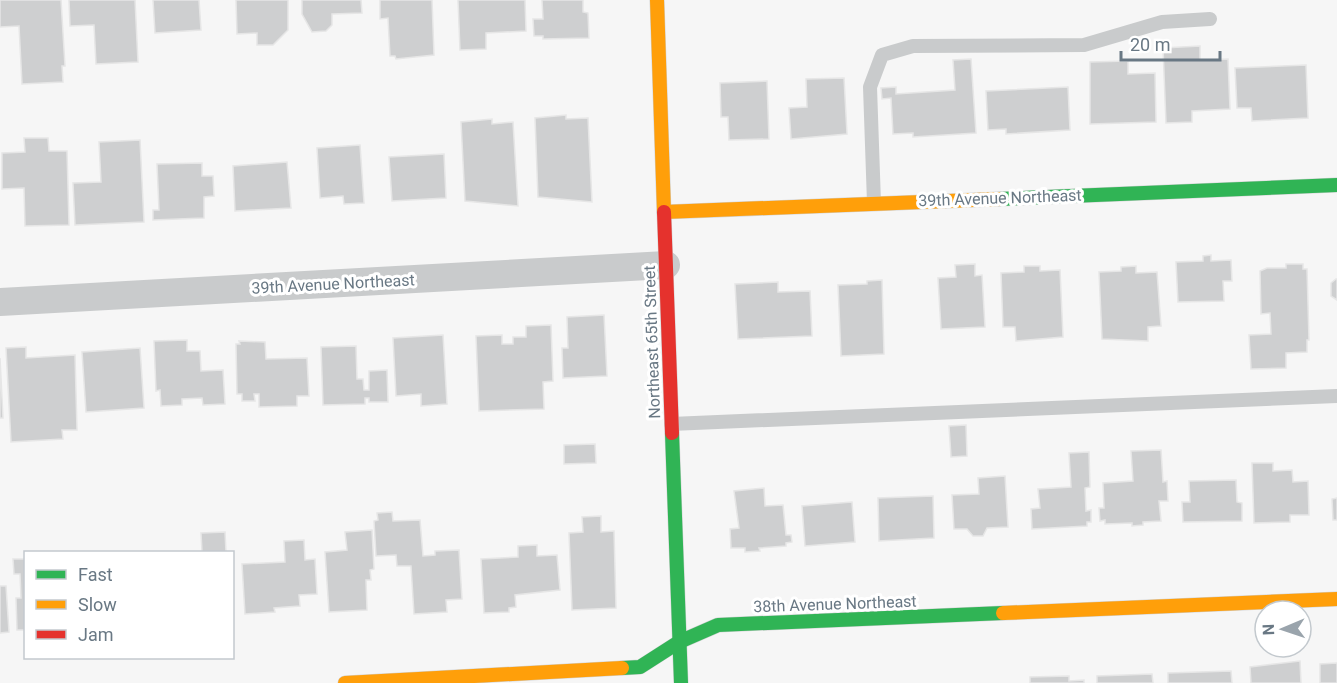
<svg xmlns="http://www.w3.org/2000/svg" width="1337" height="683" viewBox="0 0 1337 683" font-family="Roboto,sans-serif">
<rect width="100%" height="100%" fill="#f6f6f6"/>
<!-- building -->
<g fill="#cecfd0" stroke="#e6e6e6" stroke-width="1.5">
<polygon points="0,0 61,0 65,66 62,66 63,82 22,84 19,26 0,27"/>
<polygon points="69,0 135,0 138,62 96,64 94,25 70,26"/>
<polygon points="153,0 199,0 201,30 155,33"/>
<polygon points="236,0 288,0 288,30 273,45 257,45 257,33 237,34"/>
<polygon points="302,0 361,0 362,13 332,14 332,25 326,31 312,32 302,14"/>
<polygon points="380,0 432,0 434,55 396,59 395,56 390,56 388,18 380,19"/>
<polygon points="458,0 525,0 526,31 486,33 486,49 460,50"/>
<polygon points="542,0 583,0 583,12 588,13 589,38 543,39 543,36 534,36 533,19 543,19"/>
<polygon points="1200,46 1200,60 1228,59 1230,109 1192,111 1192,122 1166,123 1163,48"/>
<polygon points="971,59 976,133 913,137 913,133 893,134 891,98 882,99 881,88 896,87 896,94 955,90 953,60"/>
<polygon points="1128,61 1128,74 1155,73 1156,122 1090,124 1090,62"/>
<polygon points="1306,65 1308,118 1252,121 1251,108 1237,108 1235,68"/>
<polygon points="844,78 847,134 791,139 789,108 807,107 806,79"/>
<polygon points="767,81 769,139 729,140 728,117 721,117 720,83"/>
<polygon points="1068,87 1070,130 1006,134 1006,129 988,130 986,91"/>
<polygon points="566,115 566,119 588,118 592,202 538,197 535,118"/>
<polygon points="492,119 492,124 513,122 518,206 465,201 461,122"/>
<polygon points="24,138 48,138 49,151 67,151 69,225 25,226 24,188 2,189 2,153 25,152"/>
<polygon points="140,140 144,222 75,225 73,183 101,182 99,142"/>
<polygon points="360,145 364,203 344,204 343,196 320,198 317,148"/>
<polygon points="444,154 446,198 392,201 389,157"/>
<polygon points="287,162 291,208 235,211 233,166"/>
<polygon points="202,163 202,176 213,176 214,196 204,197 204,218 153,220 153,210 159,210 157,164"/>
<polygon points="1211,255 1211,261 1231,260 1232,281 1223,281 1224,301 1178,302 1176,262 1203,261 1203,256"/>
<polygon points="975,264 975,276 982,275 985,327 941,329 938,278 956,277 955,265"/>
<polygon points="1286,264 1303,264 1303,269 1307,269 1309,340 1307,340 1307,352 1286,353 1286,368 1251,369 1249,335 1271,334 1270,313 1261,314 1260,271 1267,268 1286,268"/>
<polygon points="1024,266 1040,266 1040,271 1060,270 1063,337 1016,341 1015,327 1003,327 1001,273 1024,272"/>
<polygon points="1136,266 1136,273 1157,272 1161,326 1148,327 1148,341 1102,339 1099,272 1121,271 1121,267"/>
<polygon points="1336,279 1337,279 1337,300 1331,296 1331,283"/>
<polygon points="882,280 884,354 841,356 838,285 867,284 867,281"/>
<polygon points="778,282 778,292 810,291 812,336 738,339 735,284"/>
<polygon points="604,315 607,376 563,378 562,348 568,348 567,317"/>
<polygon points="551,325 553,381 543,382 544,409 479,411 476,336 502,335 502,344 513,344 513,337 526,337 526,326"/>
<polygon points="443,335 447,404 421,406 421,394 396,396 393,338"/>
<polygon points="187,340 187,351 200,351 201,371 223,370 225,404 203,405 202,398 182,399 182,405 161,406 160,390 156,391 154,341"/>
<polygon points="239,341 265,342 266,359 307,358 309,396 297,396 297,406 259,407 259,394 254,394 255,401 242,401 242,394 237,394 236,344 240,344"/>
<polygon points="356,346 357,379 363,379 364,390 369,390 369,371 387,370 388,402 369,402 369,398 365,398 365,404 323,405 321,347"/>
<polygon points="26,347 26,358 75,355 77,430 62,430 63,439 11,442 6,348"/>
<polygon points="140,348 144,408 86,412 82,352"/>
<polygon points="0,358 3,418 0,418"/>
<polygon points="966,425 967,456 951,457 949,426"/>
<polygon points="595,444 596,463 564,464 564,445"/>
<polygon points="1161,450 1163,482 1167,481 1168,501 1159,501 1161,521 1143,522 1143,525 1132,526 1132,523 1105,524 1105,520 1100,521 1099,508 1104,508 1103,483 1133,481 1131,451"/>
<polygon points="1089,452 1090,487 1085,488 1086,511 1091,510 1091,522 1087,522 1087,526 1032,529 1031,509 1040,508 1038,489 1071,487 1069,453"/>
<polygon points="1252,463 1273,463 1273,471 1292,470 1293,482 1308,481 1309,515 1290,515 1290,522 1254,523"/>
<polygon points="1005,476 1008,527 987,528 983,536 973,536 967,529 954,529 952,495 979,494 978,478"/>
<polygon points="1236,480 1237,502 1242,503 1242,521 1183,522 1182,502 1190,502 1189,481"/>
<polygon points="764,488 765,506 783,505 786,535 791,535 792,542 786,543 786,546 759,548 760,551 745,552 745,548 731,548 730,529 739,528 734,491"/>
<polygon points="933,496 934,538 879,541 878,498"/>
<polygon points="1337,498 1337,520 1333,520 1332,499"/>
<polygon points="852,502 855,542 805,546 802,506"/>
<polygon points="392,512 393,521 420,520 423,556 435,555 435,551 459,550 462,599 446,600 447,612 414,614 411,566 397,566 396,555 376,556 374,521 378,520 377,513"/>
<polygon points="601,516 601,532 614,531 616,608 572,610 569,533 583,532 582,517"/>
<polygon points="372,530 374,569 370,570 371,580 366,580 367,610 329,612 325,552 347,550 345,532"/>
<polygon points="225,532 226,552 202,552 201,533"/>
<polygon points="304,540 305,560 315,559 317,594 299,595 300,606 274,608 275,612 245,614 242,564 285,562 284,541"/>
<polygon points="537,545 537,556 557,555 560,590 515,595 516,607 509,608 509,612 484,613 481,559 518,557 518,546"/>
<polygon points="13,559 26,559 26,630 17,630 16,598 21,598 20,574 14,574"/>
<polygon points="0,586 6,586 9,632 0,633"/>
<polygon points="1300,661 1301,683 1251,683 1250,667"/>
<polygon points="1337,663 1337,683 1320,683 1320,664"/>
<polygon points="1231,671 1232,683 1168,683 1168,673"/>
<polygon points="1152,674 1153,683 1097,683 1097,676"/>
<polygon points="1069,676 1069,681 1084,680 1084,683 1030,683 1030,677"/>
</g>
<g fill="none" stroke-linecap="round" stroke-linejoin="round">
<defs>
<g id="fast">
<polyline points="999,199 1337,185"/>
<polyline points="672,433 681,683"/>
<polyline points="622,668 640,667 679,642 718,625 1003,613"/>
</g>
<g id="slow">
<polyline points="657,0 664,212"/>
<polyline points="664,212 999,199"/>
<polyline points="1003,613 1337,599"/>
<polyline points="345,683 622,668"/>
</g>
<polyline id="jam" points="664,212 672,433"/>
</defs>
<!-- fast casing -->
<use href="#fast" stroke="#d2d3d4" stroke-width="15"/>
<!-- slow casing -->
<use href="#slow" stroke="#d2d3d4" stroke-width="15"/>
<!-- jam casing -->
<use href="#jam" stroke="#d2d3d4" stroke-width="15"/>
<!-- lane -->
<g stroke="#c9cbcc" stroke-width="14">
<polyline points="874,203 870,87 882,55 913,46 1084,45 1162,22 1210,19"/>
<polyline points="671,424 1337,396"/>
</g>
<!-- street -->
<polyline stroke="#c9cbcc" stroke-width="28" points="0,302 666,265"/>
<!-- fast -->
<use href="#fast" stroke="#30b455" stroke-width="14"/>
<!-- slow -->
<use href="#slow" stroke="#ff9f0a" stroke-width="14"/>
<!-- jam -->
<use href="#jam" stroke="#e5322d" stroke-width="14"/>
</g>
<g text-anchor="middle" dominant-baseline="central" stroke-width="6" stroke-linejoin="round" paint-order="stroke">
<!-- street labels -->
<g font-size="16" fill="#697884" stroke="#fff">
<text transform="translate(1000 198) rotate(-2)">39th Avenue Northeast</text>
<text transform="translate(333 284) rotate(-3)">39th Avenue Northeast</text>
<text transform="translate(652 342) rotate(-92)">Northeast 65th Street</text>
<text transform="translate(835 604) rotate(-2)">38th Avenue Northeast</text>
</g>
</g>
<!-- legend -->
<rect x="24" y="551" width="210" height="108" fill="#ffffff" stroke="#c3c9ce" stroke-width="1.5"/>
<rect x="36" y="570" width="30" height="9" fill="#30b455" stroke="#c3c9ce" stroke-width="1.5"/>
<text x="78" y="581" font-size="18" fill="#697884">Fast</text>
<rect x="36" y="600" width="30" height="9" fill="#ff9f0a" stroke="#c3c9ce" stroke-width="1.5"/>
<text x="78" y="611" font-size="18" fill="#697884">Slow</text>
<rect x="36" y="630" width="30" height="9" fill="#e5322d" stroke="#c3c9ce" stroke-width="1.5"/>
<text x="78" y="641" font-size="18" fill="#697884">Jam</text>
<!-- north arrow -->
<g transform="translate(1283 629) rotate(268)"><circle r="28" fill="#ffffff" stroke="#c3c9ce" stroke-width="1.5"/>
<path d="M0-4.5L10 22L0 15L-10 22Z" fill="#9aa4ac"/>
<text y="-9" font-size="16" font-weight="bold" text-anchor="middle" fill="#697884">N</text>
</g>
<!-- scale -->
<path d="M1121 51v9h99v-9" fill="none" stroke="#697884" stroke-width="3"/>
<text x="1130" y="51" font-size="18" fill="#697884" stroke="#ffffff" stroke-width="4.5" paint-order="stroke">20 m</text>
</svg>
